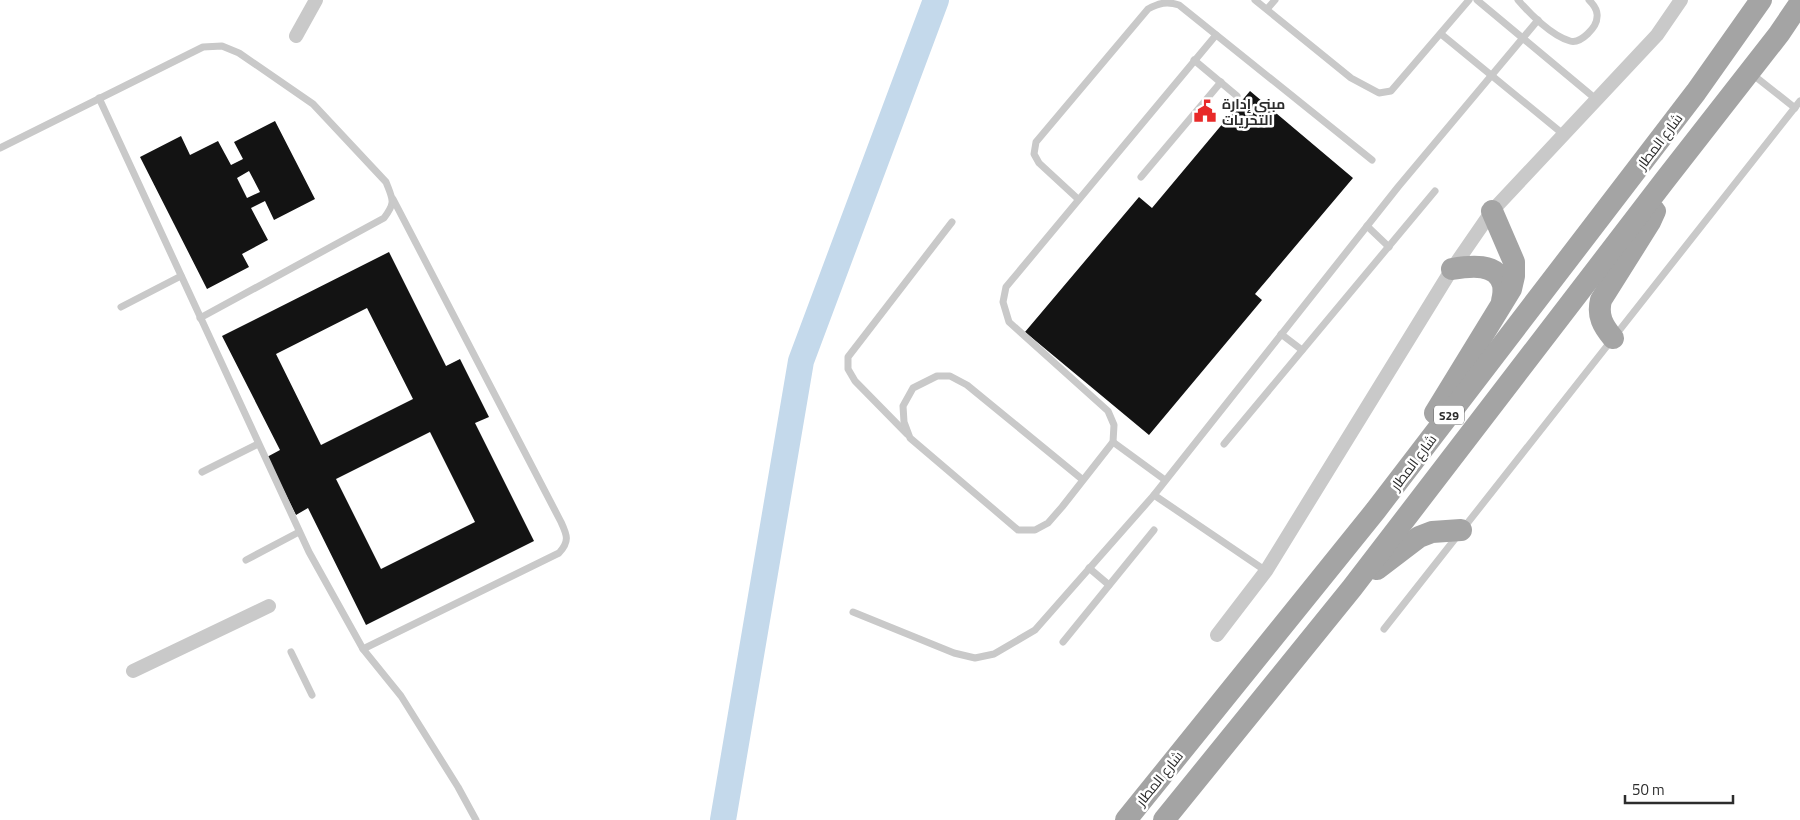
<svg xmlns="http://www.w3.org/2000/svg" width="1800" height="820" viewBox="0 0 1800 820" font-family="'Titillium Web',Cairo,sans-serif">
<rect width="100%" height="100%" fill="#fff"/>
<g fill="none" stroke-linecap="round" stroke-linejoin="round">
<!-- river -->
<polyline stroke="#c4d9eb" stroke-width="26" points="723,820 801,361 936,0"/>
</g>
<!-- building -->
<g fill="#131313" fill-rule="evenodd">
<polygon points="1250,91 1353,178 1255,294 1262,300 1149,435 1025,332 1139,197 1152,208"/>
<path d="M 275,121 L 315,199 L 274,220 L 265,201 L 251,208 L 268,240 L 242,254 L 249,267 L 207,289 L 140,157 L 181,136 L 190,155 L 218,141 L 231,165 L 243,159 L 234,142 ZM 249,171 L 260,192 L 247,198 L 237,178 Z"/>
<path d="M 389,252 L 446,366 L 460,359 L 489,417 L 475,423 L 534,541 L 366,625 L 308,508 L 296,515 L 267,457 L 280,450 L 222,336 ZM 367,308 L 413,399 L 321,445 L 276,354 ZM 430,432 L 475,522 L 381,569 L 336,479 Z"/>
</g>
<g fill="none" stroke-linecap="round" stroke-linejoin="round">
<!-- lane -->
<g stroke="#c9c9c9" stroke-width="7">
<polyline points="1255,0 1351,78 1379,93 1391,91 1469,0"/>
<polyline points="1477,0 1597,100"/>
<path d="M 1518,0 C 1530,14 1552,36 1570,41 C 1581,44 1597,27 1597,17 C 1598,11 1594,5 1589,0"/>
<polyline points="1267,9 1275,0"/>
<polyline points="1441,34 1563,134"/>
<polyline points="1194,60 1237,96"/>
<polyline points="1752,74 1795,108"/>
<polyline points="99,98 309,552 363,649 401,696 458,787 476,820"/>
<path d="M 0,148 L 203,47 L 222,46 L 239,53 L 313,104 L 386,182 C 393,200 396,202 384,218 L 200,318"/>
<polyline points="1141,177 1221,82"/>
<path d="M 1078,199 L 1039,163 L 1034,154 L 1036,142 L 1148,9 C 1159,3 1167,1 1179,5 L 1372,160"/>
<polyline points="1367,226 1389,247"/>
<polyline points="121,307 181,276"/>
<polyline points="1281,334 1302,350"/>
<polyline points="907,434 855,381 848,369 848,357 952,222"/>
<polyline points="1113,442 1165,480"/>
<polyline points="1224,444 1435,191"/>
<polyline points="202,472 258,444"/>
<polyline points="1083,480 967,385 950,376 937,376 913,388 903,406 904,422 910,438 1018,530 1035,530 1048,523 1062,507 1113,442 1114,425 1108,411 1009,322 1003,302 1006,287 1216,35"/>
<polyline points="1154,495 1266,571"/>
<polyline points="246,560 299,532"/>
<polyline points="1089,568 1109,585"/>
<polyline points="853,612 954,653 975,658 994,654 1035,630 1154,495 1398,187 1538,20"/>
<polyline points="1384,629 1800,101"/>
<polyline points="1063,642 1154,530"/>
<path d="M 363,649 L 559,553 C 570,541 567,535 561,522 L 393,199"/>
<polyline points="291,652 312,695"/>
</g>
<!-- street -->
<g stroke="#c9c9c9" stroke-width="14">
<polyline points="296,36 316,0"/>
<polyline points="1217,635 1266,571 1452,269 1492,211 1657,35 1681,0"/>
<polyline points="133,671 269,606"/>
</g>
<!-- primary -->
<g stroke="#a4a4a4" stroke-width="22">
<path d="M 1452,269 C 1469,266 1498,262 1503,285 C 1504,290 1503,297 1502,301"/>
<path d="M 1613,338 C 1603,326 1597,316 1601,300 L 1650,222 L 1655,211"/>
<polyline points="1435,413 1511,289 1514,276 1514,262 1492,211"/>
<polyline points="1377,569 1419,537 1432,532 1461,530"/>
<polyline points="1126,820 1376,510 1696,92 1761,0"/>
<polyline points="1164,820 1352,588 1665,180 1779,34 1800,3"/>
</g>
</g>
<!-- icons -->
<defs>
<symbol id="civic-bare" viewBox="-9 -9 18 18"><path d="M-.6-6.5H3V-4.5H.6V-3L4-1V1h2V6H-6V1h2V-1L-.6-3ZM-1.2 2.5V6h2.4V2.5Z" fill="#e82a29" stroke="#fff" stroke-width="2.5" paint-order="stroke"/></symbol>
</defs>
<g fill-rule="evenodd">
<use href="#civic-bare" x="1189" y="95" width="32" height="32"/>
</g>
<g text-anchor="middle" dominant-baseline="central" stroke-width="5" stroke-linejoin="round" paint-order="stroke">
<!-- shield labels -->
<rect fill="#fff" stroke="#6b6b6b" stroke-width="1" x="1434" y="405.5" width="30" height="19" rx="4"/>
<g font-size="12" font-weight="bold" fill="#2c2c2c">
<text x="1449" y="415">S29</text>
</g>
<!-- poi labels -->
<g font-size="14" font-weight="bold" fill="#2c2c2c" stroke="#fff" text-anchor="start">
<text x="1222" y="103">مبنى إدارة<tspan x="1222" dy="16">التحريات</tspan></text>
</g>
<!-- street labels -->
<g font-size="14" fill="#2c2c2c" stroke="#fff">
<text transform="translate(1659 141) rotate(-53)">شارع المطار</text>
<text transform="translate(1413 462) rotate(-53)">شارع المطار</text>
<text transform="translate(1159 778) rotate(-51)">شارع المطار</text>
</g>
</g>
<!-- scale -->
<path d="M1625 795v8h108v-8" fill="none" stroke="#2c2c2c" stroke-width="2.5"/>
<text x="1632" y="795" font-size="15" fill="#2c2c2c" stroke="#ffffff" stroke-width="4" paint-order="stroke">50 m</text>
</svg>
